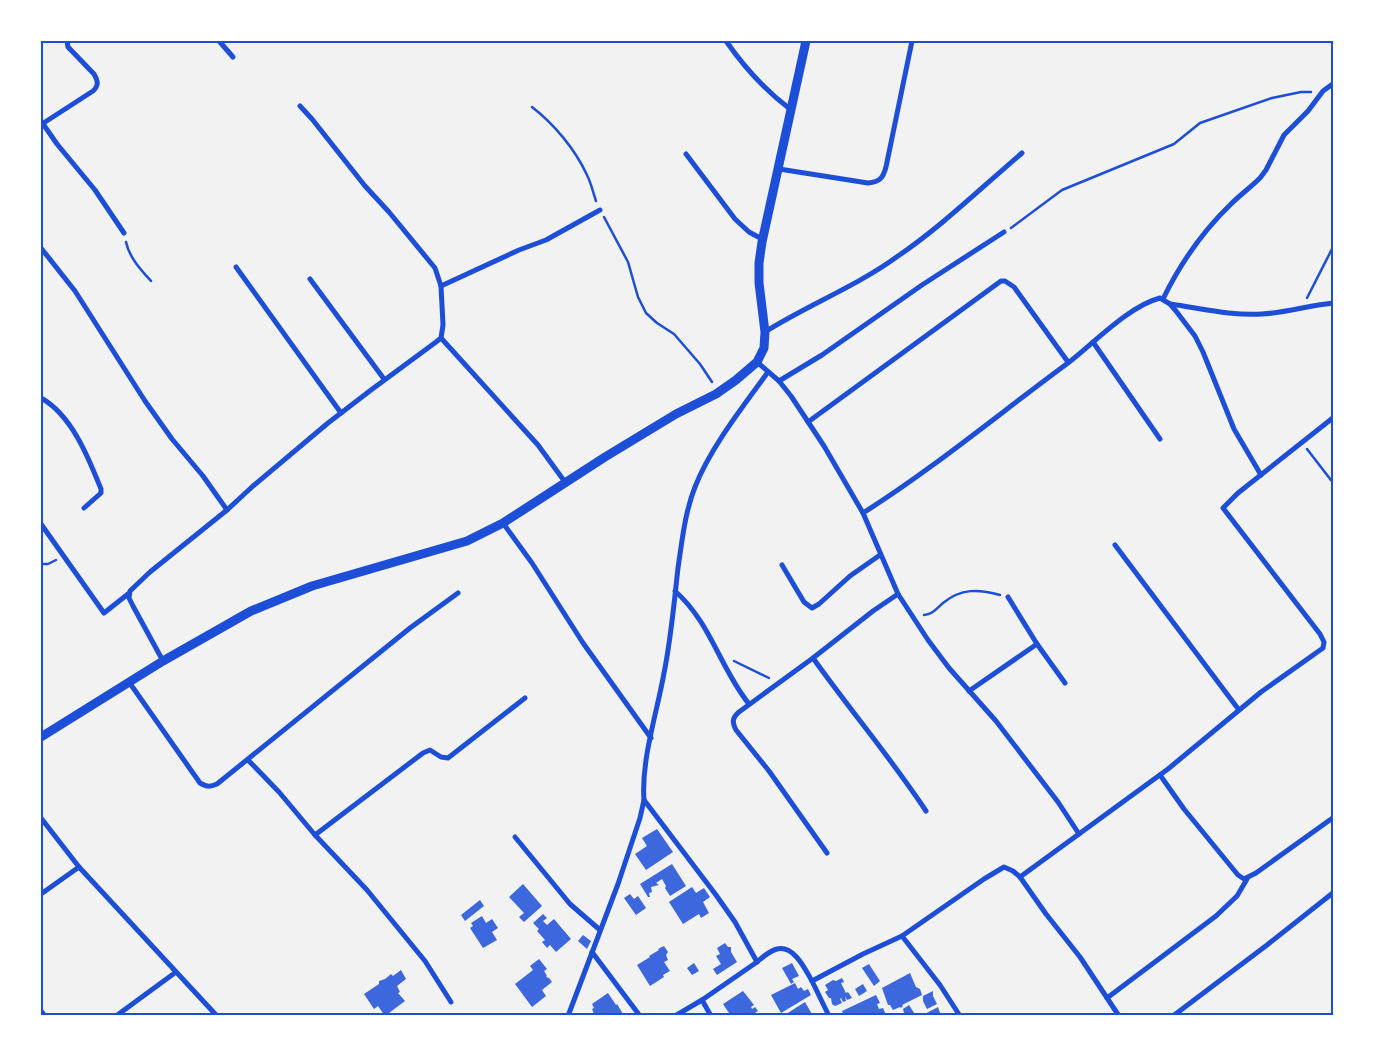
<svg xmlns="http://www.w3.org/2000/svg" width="1375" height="1057" viewBox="0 0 1375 1057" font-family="'Noto Serif',serif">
<rect width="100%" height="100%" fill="#f2f2f2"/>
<!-- building -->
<g fill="#3d67dc">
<polygon points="657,829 673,852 646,870 635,854 647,846 642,838"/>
<polygon points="672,864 686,886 670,896 665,888 666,886 662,879 656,883 659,885 651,887 652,892 649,893 650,897 648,897 640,884"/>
<polygon points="523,884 542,906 524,922 519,917 524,913 509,897"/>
<polygon points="692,887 696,893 704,888 710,897 703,902 709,913 701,918 699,914 683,924 669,902"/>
<polygon points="630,894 634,899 638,896 646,908 636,915 624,898"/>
<polygon points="480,900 484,906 465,921 461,915"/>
<polygon points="543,914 547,918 543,921 547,925 554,919 571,939 556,952 550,945 547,948 542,942 545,940 537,931 539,929 533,923"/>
<polygon points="482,916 486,923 492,919 498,928 492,932 497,940 483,948 470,928 473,926 471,923"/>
<polygon points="583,935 591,941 587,949 578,941"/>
<polygon points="725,943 728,947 731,947 731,952 737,962 717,975 713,969 721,964 716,956 720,954 717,948"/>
<polygon points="664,946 668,952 666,955 668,960 664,962 670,971 663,975 664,977 650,986 637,965 650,957 649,956 659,950 658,949"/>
<polygon points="539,959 547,969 544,971 547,976 546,977 549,978 552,982 542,990 546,996 532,1007 515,984 533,970 530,966"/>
<polygon points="694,963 699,971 692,975 687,968"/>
<polygon points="792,963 799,976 792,979 794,982 791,984 782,968"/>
<polygon points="869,964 880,981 874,986 862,968"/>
<polygon points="401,970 406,979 397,986 400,992 398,993 405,1001 385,1016 378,1006 374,1009 364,994 379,984 379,981 385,979 391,974 393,976"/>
<polygon points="910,973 916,987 920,989 922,995 902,1005 903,1006 901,1008 900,1007 893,1010 890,1005 888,1005 882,988"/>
<polygon points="842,978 844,982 841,983 846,993 848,992 852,998 847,1000 845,996 846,1001 843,1002 841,998 840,999 842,1003 835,1006 832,1004 831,998 829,998 825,992 828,990 825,985 833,980 836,981"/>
<polygon points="795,983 798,989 801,987 804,991 808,989 811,995 781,1013 771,995"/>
<polygon points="863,984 867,991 859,996 855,989"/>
<polygon points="743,991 754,1005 751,1007 752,1009 755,1007 758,1011 750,1016 731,1016 723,1004"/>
<polygon points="933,991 933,996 937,1004 927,1009 923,1001 923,996"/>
<polygon points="608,993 616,1005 617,1004 623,1014 620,1016 595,1016 592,1009 594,1008 592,1004"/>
<polygon points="876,995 880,1003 877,1004 879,1009 883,1008 886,1015 844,1016 842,1011"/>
<polygon points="805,1002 813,1016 783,1016"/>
<polygon points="909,1005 916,1016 912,1014 911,1016 901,1016 904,1013 903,1009"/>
<polygon points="938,1007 940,1013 938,1016 921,1016"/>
</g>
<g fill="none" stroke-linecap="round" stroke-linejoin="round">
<!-- path -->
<g stroke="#1d4ed8" stroke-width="2.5">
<path d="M 532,107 C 554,124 575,149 587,175 C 591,183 593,192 596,201"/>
<polyline points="604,217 628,262 638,297 646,313 657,323 674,334 700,364 712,382"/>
<polyline points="1011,228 1062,190 1174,144 1200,123 1272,98 1301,92 1311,92"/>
<path d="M 126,242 C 129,257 141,270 151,281"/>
<polyline points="1307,298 1334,245"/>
<polyline points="1307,449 1334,484"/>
<polyline points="41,564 48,564 56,560"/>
<path d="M 924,615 C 933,614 936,609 943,603 C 961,588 979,589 1000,595"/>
<polyline points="734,661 769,678"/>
</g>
<!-- minor -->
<g stroke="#1d4ed8" stroke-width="5">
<polyline points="219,41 233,57"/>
<path d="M 726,41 C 744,67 765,90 790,109"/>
<polyline points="41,121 57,144 95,190 124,233"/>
<path d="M 42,124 L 93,91 C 99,85 98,81 94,74 L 68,47 L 67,41"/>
<polyline points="686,154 735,219 749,232 762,239"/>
<path d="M 779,169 L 868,183 C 880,182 883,178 886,167 L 912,41"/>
<polyline points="41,248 75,291 145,401 172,439 203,476 227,510"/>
<polyline points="236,267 341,413"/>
<polyline points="310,279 384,379"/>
<polyline points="441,286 519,250 546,240 600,210"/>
<path d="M 1163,299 C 1180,264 1203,231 1231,204 C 1240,195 1251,187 1260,178 L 1266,170 L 1284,135 L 1308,111 L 1323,91 L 1334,83"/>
<path d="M 1170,304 C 1200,308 1231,316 1262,314 C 1286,313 1310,305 1334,303"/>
<path d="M 765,332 C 808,305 857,286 898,256 C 941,227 982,187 1022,153"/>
<polyline points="441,338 538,445 565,482"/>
<polyline points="1093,342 1160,439"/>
<polyline points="757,362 779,381 791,396 824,446 863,513 898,594 928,640 949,668 996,721 1058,802 1079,834"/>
<path d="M 768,372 C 744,405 710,448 695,487 C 685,512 682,541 678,568 C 674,603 671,639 664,673 C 657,713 641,760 644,800 L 716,895 L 735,922 L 757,962 C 763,957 769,951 777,949 C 794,945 805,969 812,981"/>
<polyline points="779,381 822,355 922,285 1004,232"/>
<path d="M 41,398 C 72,415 89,459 101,489 L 101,493 L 84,508"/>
<polyline points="808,422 1001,281 1005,281 1014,287 1068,362"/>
<path d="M 863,513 C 934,468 1000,413 1068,363 C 1094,343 1129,306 1160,298 L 1170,304 L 1176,311 L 1195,336 L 1203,352 L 1234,429 L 1261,475"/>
<polyline points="503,523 532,563 583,643 651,738"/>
<polyline points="41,524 104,613 128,594"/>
<polyline points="1115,545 1239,710"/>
<polyline points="782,565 804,602 812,608 819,604 850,576 880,555"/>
<path d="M 675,591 C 711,623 720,668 749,704"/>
<path d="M 898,594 L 873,611 L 813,658 C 850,710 891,758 926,811"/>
<polyline points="1037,644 1065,683"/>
<path d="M 813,658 L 739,712 C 732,718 732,722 736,730 L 769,771 L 827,853"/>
<polyline points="163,661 133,606 129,598 130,591 150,572 227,510 253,486 328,423 371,390 436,342 441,338 443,325 441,286 435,268 389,212 365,186 312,119 300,106"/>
<path d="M 129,682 L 200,783 C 207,787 210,787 217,784 L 410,628 L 458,593"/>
<polyline points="969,691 1037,644 1008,597"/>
<polyline points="248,760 279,792 315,835 367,890 425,961 451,1002"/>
<polyline points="1160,775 1184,809 1238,875 1244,879 1256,873 1334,817"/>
<polyline points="41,818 79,867 217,1016"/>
<polyline points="315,835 423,753 430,750 441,757 448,758 525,698"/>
<polyline points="515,837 570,904 600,930"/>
<polyline points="1020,877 1168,769 1261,692 1323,648 1324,642 1320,634 1223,508 1238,493 1334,417"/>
<polyline points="41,894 79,867"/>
<polyline points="592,952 640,1016"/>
<polyline points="1107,998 1216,916 1237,896 1247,879"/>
<polyline points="702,1000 711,1016"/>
<polyline points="41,1011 45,1016"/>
<polyline points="116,1016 176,972"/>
<polyline points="568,1016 618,884 640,818 644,800"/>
<polyline points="675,1016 702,1000 757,962"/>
<polyline points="829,1016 812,981 863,954 902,936"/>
<polyline points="960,1016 940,985 902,936 984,879 1004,867 1013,871 1020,877 1046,914 1080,957 1119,1016"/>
<polyline points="1173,1016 1267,945 1334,892"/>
</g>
<!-- tertiary -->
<polyline stroke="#1d4ed8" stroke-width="9" points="41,737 163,661 251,611 312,586 467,541 503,523 605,457 676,414 716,394 736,380 757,362 764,348 765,332 759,283 759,263 762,242 806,41"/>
</g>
<!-- border -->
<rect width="1375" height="1057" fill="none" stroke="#ffffff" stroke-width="85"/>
<rect x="42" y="42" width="1290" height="972" fill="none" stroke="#1d4ed8" stroke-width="2"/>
</svg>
